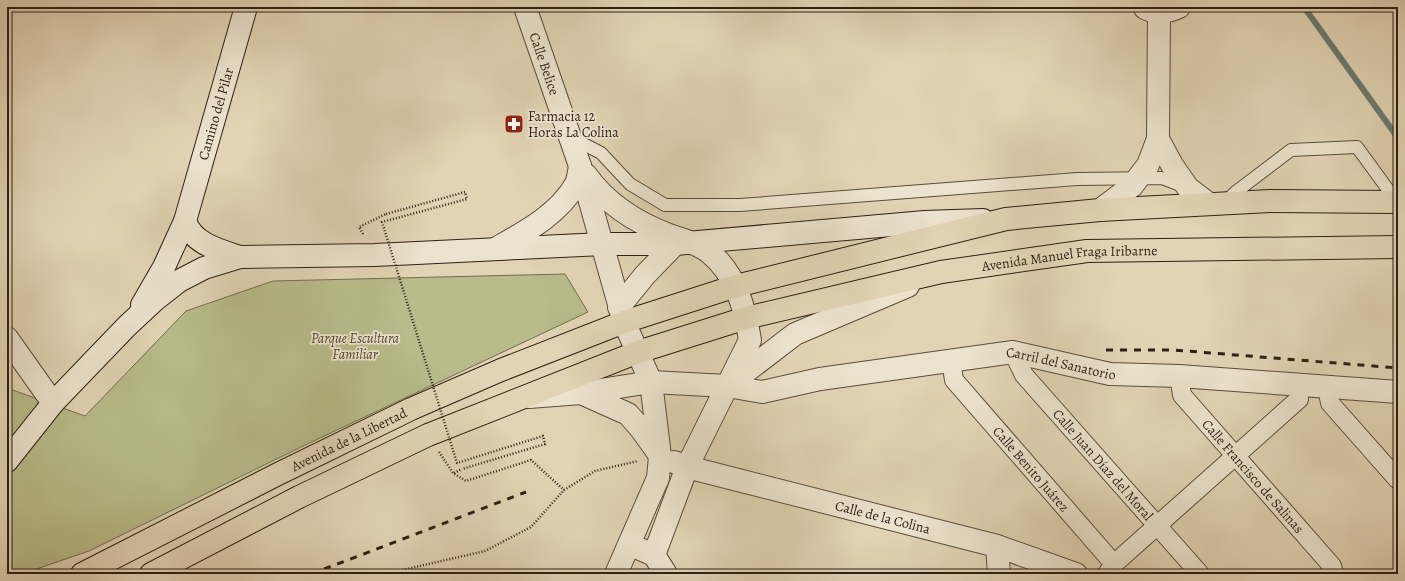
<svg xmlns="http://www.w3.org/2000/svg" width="1405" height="581" viewBox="0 0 1405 581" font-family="Alegreya,serif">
<rect width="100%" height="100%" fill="#e1d4b4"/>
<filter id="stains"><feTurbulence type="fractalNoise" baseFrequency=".005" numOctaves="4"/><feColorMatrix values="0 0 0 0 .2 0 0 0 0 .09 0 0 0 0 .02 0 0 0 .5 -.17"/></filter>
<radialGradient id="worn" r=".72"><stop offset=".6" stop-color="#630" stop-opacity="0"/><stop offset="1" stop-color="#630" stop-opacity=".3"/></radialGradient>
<!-- green -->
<polygon fill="#b8bb8a" stroke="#726d51" points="565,274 588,312 303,446 89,551 22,574 7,574 7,388 85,416 186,311 273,281"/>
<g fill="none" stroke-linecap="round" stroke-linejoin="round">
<!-- stream -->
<polyline stroke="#6b7b71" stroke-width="6" points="1304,7 1398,138"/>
<defs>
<g id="service">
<polyline points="570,137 601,153 630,184 665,205 740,205 1077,179 1162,178 1185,187"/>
<polyline points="1225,202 1237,191 1291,150 1357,147 1397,202"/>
</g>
<g id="pedestrian">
<path id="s1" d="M 1013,352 L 1024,375 L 1200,574"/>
<path id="s2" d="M 951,361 L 954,380 L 1114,564 L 1107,574"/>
<path id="s3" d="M 1179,376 L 1182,395 L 1332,566 L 1334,574"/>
<polyline points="1327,387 1330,403 1398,480"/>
<polyline points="1114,564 1299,399 1297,385"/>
</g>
<g id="minor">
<path id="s4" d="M 525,7 L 580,166 L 624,322 L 651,382 L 660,456 L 658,478 L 616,574"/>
<path d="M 1145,8 C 1156,14 1169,12 1179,7"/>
<polyline points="1158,139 1172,165 1188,188 1209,204"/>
<path d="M 586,175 C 606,203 637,223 669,235 C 683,240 698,243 710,253 C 736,274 745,309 750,340 L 687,467 L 654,555"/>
<polyline points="1100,210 1132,186 1148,165 1158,139 1159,12"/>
<path d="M 495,249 C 525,232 558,215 576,184 C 578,179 579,172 580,166"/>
<polyline points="619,307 645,275 675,244"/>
<polyline points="7,338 53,403"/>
<polyline points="731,383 795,334 908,286"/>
<polyline points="581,393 628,414 641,429 659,454"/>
<path id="s5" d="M 529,397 L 581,393 L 651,382 L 727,386 L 762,392 L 820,379 L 1013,352 L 1110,374 L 1179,376 L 1398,392"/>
<path id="s6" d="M 674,462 L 687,467 L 997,546 L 1076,574"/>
<polyline points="997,546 999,574"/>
<polyline points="640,549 654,555 666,574"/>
</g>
<g id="secondary">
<path d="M 185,221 C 193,244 219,250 240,257"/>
<path id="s7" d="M 142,305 L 164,267 L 185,221 L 246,7"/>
<polyline points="7,461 53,403 127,326 156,299 179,281 204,268 240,257 375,255 603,244 675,244 925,222 983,220"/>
</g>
<g id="primary">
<path id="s8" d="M 82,574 L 278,474 L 411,409 L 501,370 L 624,322 L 736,286 L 1006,219 L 1100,210 L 1270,201 L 1398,202"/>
<path id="s9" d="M 151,574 L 299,497 L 428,435 L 638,352 L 746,318 L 941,272 L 1087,251 L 1398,247"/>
</g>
</defs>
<!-- service casing -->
<use href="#service" stroke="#5a4c3f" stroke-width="14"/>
<!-- pedestrian casing -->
<use href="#pedestrian" stroke="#5a4c3f" stroke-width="20"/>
<!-- minor casing -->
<use href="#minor" stroke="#5a4c3f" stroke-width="24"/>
<!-- secondary casing -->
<use href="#secondary" stroke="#2d1f18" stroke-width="24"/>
<!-- primary casing -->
<use href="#primary" stroke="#2d1f18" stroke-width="24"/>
<!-- path -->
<g stroke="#2d1f18" stroke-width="2.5" stroke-dasharray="1 2" stroke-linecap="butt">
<polyline points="363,234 359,227 386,214"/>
<polyline points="439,452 453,473 466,481 531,460 564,490"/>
<polyline points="454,473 462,469"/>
<polyline points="385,574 485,551 531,527 564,490 595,471 638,461"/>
</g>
<!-- service -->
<use href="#service" stroke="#ece3ce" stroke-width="12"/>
<!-- pedestrian -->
<use href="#pedestrian" stroke="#ece3ce" stroke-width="18"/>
<!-- minor -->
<use href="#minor" stroke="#ece3ce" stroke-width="22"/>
<!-- secondary -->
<use href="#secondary" stroke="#ece3ce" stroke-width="22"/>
<!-- primary -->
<use href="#primary" stroke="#e1d4b4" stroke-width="22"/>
<!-- rail -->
<g stroke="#2d1f18" stroke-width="3" stroke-dasharray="7 7" stroke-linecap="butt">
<polyline points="1106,350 1174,350 1398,368"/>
<polyline points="311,574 526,492"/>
</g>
<!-- path-bridge -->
<polyline stroke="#2d1f18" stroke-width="2.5" stroke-dasharray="1 2" stroke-linecap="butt" points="386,214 465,192 467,199 382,222 457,463 543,436 545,444 462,469"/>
</g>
<!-- icons -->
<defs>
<symbol id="pharmacy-square" viewBox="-11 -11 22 22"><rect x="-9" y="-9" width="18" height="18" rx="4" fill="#8f2418" stroke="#ece3ce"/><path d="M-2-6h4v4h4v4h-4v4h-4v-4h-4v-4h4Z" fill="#fff"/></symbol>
</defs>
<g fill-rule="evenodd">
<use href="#pharmacy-square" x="503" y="113" width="22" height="22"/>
</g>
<g text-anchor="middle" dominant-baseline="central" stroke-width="3.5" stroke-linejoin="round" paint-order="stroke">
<!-- street labels -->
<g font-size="14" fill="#2d1f18" stroke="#ece3ce">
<text stroke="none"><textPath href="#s4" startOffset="60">Calle Belice</textPath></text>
<text stroke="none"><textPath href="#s7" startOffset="206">Camino del Pilar</textPath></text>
<text stroke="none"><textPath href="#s9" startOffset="979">Avenida Manuel Fraga Iribarne</textPath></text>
<text stroke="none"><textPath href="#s5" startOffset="538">Carril del Sanatorio</textPath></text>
<text stroke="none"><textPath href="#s8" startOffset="299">Avenida de la Libertad</textPath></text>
<text stroke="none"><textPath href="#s1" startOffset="145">Calle Juan Díaz del Moral</textPath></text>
<text stroke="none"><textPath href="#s2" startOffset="137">Calle Benito Juárez</textPath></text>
<text stroke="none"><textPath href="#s3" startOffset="127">Calle Francisco de Salinas</textPath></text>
<text stroke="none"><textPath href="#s6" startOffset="216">Calle de la Colina</textPath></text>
</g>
<!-- poi labels -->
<g font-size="14" fill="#2d1f18" stroke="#ece3ce" text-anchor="start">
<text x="528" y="116">Farmacia 12<tspan x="528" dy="16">Horas La Colina</tspan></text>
</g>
<!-- park labels -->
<g font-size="14" font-style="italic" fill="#504634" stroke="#ece3ce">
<text x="355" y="338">Parque Escultura<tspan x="355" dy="16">Familiar</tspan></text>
</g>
</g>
<!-- margin -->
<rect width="1405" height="581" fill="none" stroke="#e1d4b4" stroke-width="24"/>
<rect x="8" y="8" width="1389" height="565" fill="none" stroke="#2d1f18" stroke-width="2"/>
<rect x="12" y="12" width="1381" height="557" fill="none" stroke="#2d1f18"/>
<rect width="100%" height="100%" filter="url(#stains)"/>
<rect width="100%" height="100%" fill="url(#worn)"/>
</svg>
